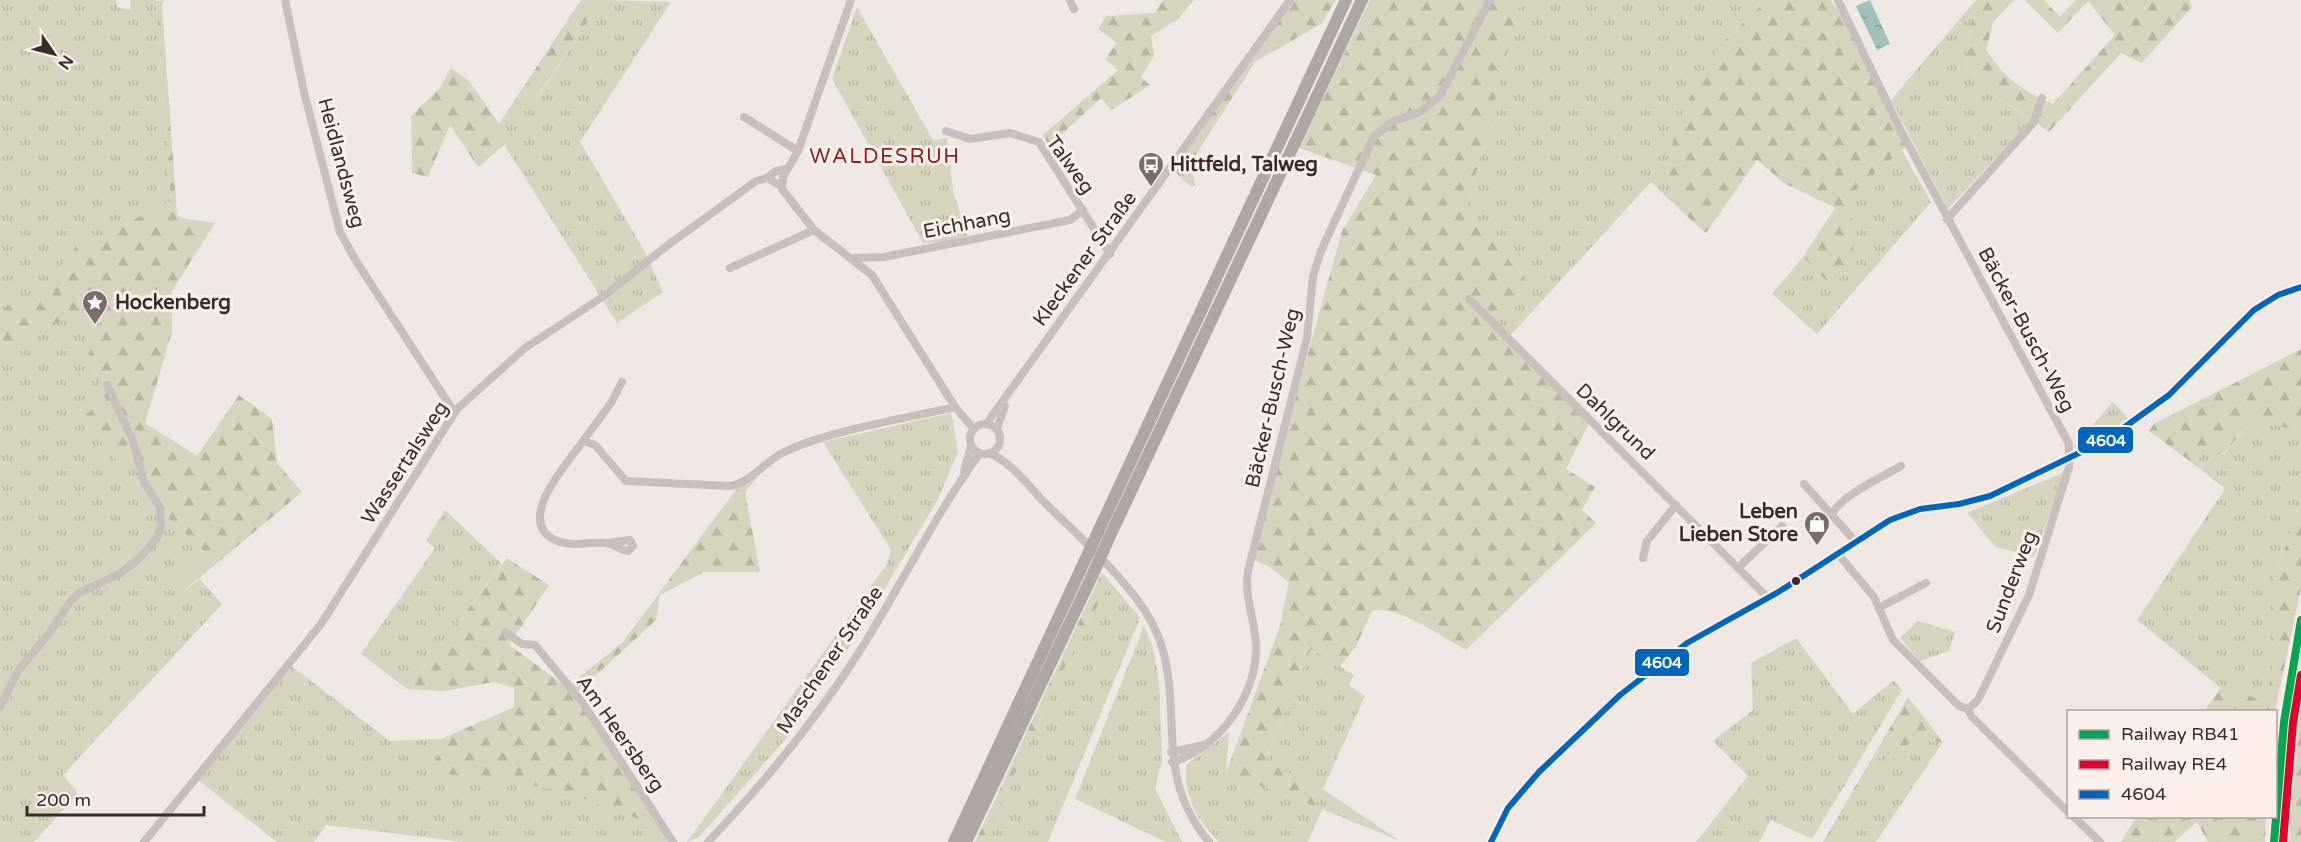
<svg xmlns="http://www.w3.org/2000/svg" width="2301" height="842" viewBox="0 0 2301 842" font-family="'Varela Round',sans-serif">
<defs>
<pattern id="grass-tufts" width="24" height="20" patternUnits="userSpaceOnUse" patternTransform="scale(1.5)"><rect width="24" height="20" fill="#d6d3be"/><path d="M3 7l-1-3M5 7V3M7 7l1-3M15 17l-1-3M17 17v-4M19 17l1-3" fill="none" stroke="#b8b5a3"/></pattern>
<pattern id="forest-firs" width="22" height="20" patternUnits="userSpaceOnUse" patternTransform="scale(1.5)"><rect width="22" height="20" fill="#d6d3be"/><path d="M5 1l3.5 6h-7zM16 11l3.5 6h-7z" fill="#b8b5a3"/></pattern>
<pattern id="water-ripples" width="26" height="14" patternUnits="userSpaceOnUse" patternTransform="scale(1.5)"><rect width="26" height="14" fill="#9fc1b9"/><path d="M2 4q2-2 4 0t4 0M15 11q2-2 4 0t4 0" fill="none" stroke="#839d97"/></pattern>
</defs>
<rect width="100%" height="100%" fill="#efe7e4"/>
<!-- grass -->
<g fill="url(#grass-tufts)">
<polygon points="0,0 116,0 117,7 131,10 130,0 156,0 171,201 75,248 90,305 107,330 88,353 106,400 86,414 131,461 171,521 207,554 172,585 180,594 200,579 222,604 63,775 78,794 34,842 0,842"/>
<polygon points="603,0 671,2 580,142 645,252 663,292 617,323 498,135 499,124 528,80 539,95"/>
<polygon points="1529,0 1767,0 1727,38 1666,165 1679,209 1651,182 1507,339 1491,324 1467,207 1520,5"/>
<polygon points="1976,0 1983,0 1972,19 1965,70 1986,89 2031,120 1948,209 1891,100"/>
<polygon points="857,7 933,140 947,138 953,191 969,240 923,243 832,79"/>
<polygon points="1902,150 1931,202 1817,334 1772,294 1803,257 1832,285 1842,202"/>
<polygon points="2113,402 2129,420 2077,452 2074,446"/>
<polygon points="951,413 958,452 938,499 856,637 790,734 699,837 687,842 887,564 891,550 823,442"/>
<polygon points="2257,416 2301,434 2301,503 2274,579 2274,660 2266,700 2221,688 2137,620 2225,489 2195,465 2205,449 2223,455"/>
<polygon points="2065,472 2034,557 1996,547 1967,513"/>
<polygon points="445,510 502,564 407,689 361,654 435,548 426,541"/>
<polygon points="1110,582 1140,618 1048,842 983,842 1056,684"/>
<polygon points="1918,621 1955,632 1949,651 1920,661 1900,638"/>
<polygon points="1144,626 1153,647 1159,682 1162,761 1155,788 1182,842 1166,842 1075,799"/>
<polygon points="1796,638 1853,714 1894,680 1902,690 1812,839 1771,820 1759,842 1696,842 1748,776 1713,741 1753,710 1751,663"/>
<path d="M 1311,648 L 1354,675 L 1349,685 L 1365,696 L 1323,789 L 1400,841 L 1322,809 L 1308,842 L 1219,842 C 1196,819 1184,797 1186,765 L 1229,732 L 1226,772 L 1314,806 L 1322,789 L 1265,762 Z"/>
<polygon points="291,666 390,741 441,739 435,773 557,789 655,825 656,820 668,842 464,842 326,825 314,842 277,842 198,780"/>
<polygon points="1916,741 1943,742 1876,842 1823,842 1848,799 1879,758"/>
</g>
<!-- forest -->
<g fill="url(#forest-firs)">
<polygon points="165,0 162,5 177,215 181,218 215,223 172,291 172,332 145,423 197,456 239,395 272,419 277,463 302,492 180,594 172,585 207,554 171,521 131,461 122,465 108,452 86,414 106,400 88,353 107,330 90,305 0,355 0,301 4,309 17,300 30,302 75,248 171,201 156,1"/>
<polygon points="581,0 603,0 538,95 528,80"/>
<polygon points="1163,0 1194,0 1178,19 1151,36 1154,56 1141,77 1150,85 1111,110 1101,98 1049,146 1043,135 1118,70 1105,59 1117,43 1098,29 1106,16 1155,13"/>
<polygon points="1291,0 1336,0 1321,24 1255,62 1195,156 1193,175 1195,185 1191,187 1171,168"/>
<path d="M 1370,0 L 1529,0 L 1520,5 L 1467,207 L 1526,282 L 1491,324 L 1590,421 L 1566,469 L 1595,487 L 1582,510 L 1596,523 L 1466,650 C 1441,637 1400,605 1372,611 L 1355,648 L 1340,666 L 1311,649 L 1265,761 L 1322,789 L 1314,806 L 1226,773 L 1280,626 L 1289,582 L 1268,566 L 1251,559 L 1342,231 L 1376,175 L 1299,148 Z"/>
<polygon points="1767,0 1831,0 1834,6 1839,4 1908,145 1842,202 1852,214 1854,264 1832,286 1803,257 1835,208 1784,183 1757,160 1706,233 1679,209 1666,165 1679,122 1700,75 1727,38"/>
<path d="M 1983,0 L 2014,0 L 1993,22 L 1986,50 C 2005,79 2022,90 2053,104 L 2115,35 L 2088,1 L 2058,33 L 2025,0 L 2044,0 L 2060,17 L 2076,0 L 2190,0 L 2192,7 L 2142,63 L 2121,53 L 2049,132 L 1986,89 L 1965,70 L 1972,19 Z"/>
<polygon points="451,68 469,81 499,124 498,135 505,144 478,167 450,125 428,177 412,173 411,116 439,89"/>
<polygon points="2301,349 2301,434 2257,416 2222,455 2205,450 2195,465 2149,431 2154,424"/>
<polygon points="782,447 745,492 760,572 704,572 660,595 656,620 579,691 579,701 656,820 655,825 557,789 434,773 441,739 514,707 514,688 494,682 444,691 407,689 507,558 549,585 509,645 567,687 623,642 740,484 761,468"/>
<polygon points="2301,503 2301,588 2275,711 2204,711 2221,688 2266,700 2274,660 2274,579"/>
<polygon points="1102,572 1110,582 1056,684 983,842 975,842"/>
<polygon points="2301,690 2301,842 2288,842 2291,762"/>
<polygon points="1908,697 1943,742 1916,741 1879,758 1848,799"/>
<polygon points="2136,817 2266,817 2265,842 2208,842 2197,822 2174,842 2121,842"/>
</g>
<!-- water -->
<polygon fill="url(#water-ripples)" points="1870,0 1890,44 1877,50 1856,6"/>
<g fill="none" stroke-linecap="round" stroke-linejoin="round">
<!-- minor -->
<g stroke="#c8bfbc" stroke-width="8">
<polyline points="285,0 304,92 340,232 356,261 454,412"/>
<polyline points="851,0 798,151 783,177 782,189 814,230 872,275 955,407 973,428"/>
<polyline points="1070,0 1074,9"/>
<polyline points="1838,0 1899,127 2069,444 2069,467 2029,595 1978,700 1968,709"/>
<polyline points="744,117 798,151"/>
<polyline points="946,131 970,139 1010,133 1039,142 1110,254"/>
<polyline points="767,178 776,171 786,169"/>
<polyline points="1947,219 2033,123 2042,98"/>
<polyline points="854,258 884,257 1070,220 1083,210"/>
<polyline points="730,268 814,230"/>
<polyline points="1469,299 1768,598"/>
<polyline points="987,423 1290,0"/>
<circle cx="985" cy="439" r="15"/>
<polyline points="997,429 1005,406"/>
<polyline points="583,441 611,403 622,382"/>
<path d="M 989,453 C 1011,462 1028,485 1044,502 C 1075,532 1109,563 1136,598 C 1149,615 1159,633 1164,654 C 1181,725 1156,778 1209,842"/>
<polyline points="964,471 971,446"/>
<polyline points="1804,484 1856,542"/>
<path d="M 1832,515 C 1838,497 1884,476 1901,466"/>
<path d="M 608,543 L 630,540 L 633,546 L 628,551 C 620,550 614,544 606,543 C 589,541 572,548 555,540 C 514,520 568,463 583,441 L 595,445 L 626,481 L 729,486 C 751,483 765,461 784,452 C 830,430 904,419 955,407"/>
<polyline points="1838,554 1874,597 1893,640 1959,706 1968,709 1972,717 2068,812"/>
<polyline points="1643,558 1647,541 1676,505"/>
<polyline points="1739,567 1782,526"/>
<polyline points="1880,607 1926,583"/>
<polyline points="505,632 522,644 535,645 583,703 673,842"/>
<polyline points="0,707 18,671 51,631 69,603 79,593 119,574 138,560 156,539 161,527 160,508 144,482 133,441 107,385"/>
<polyline points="1171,752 1205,745"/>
<path d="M 1172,762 C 1219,749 1258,694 1256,645 C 1255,620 1244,597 1248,571 L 1307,338 L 1313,276 L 1321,251 L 1374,136 L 1394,121 L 1420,112 L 1440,96 L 1490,0"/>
<polyline points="2073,816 2100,842"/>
<polyline points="144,842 321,624 457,409 525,348 604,296 664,248 756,181 767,178 781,186"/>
<path d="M 708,842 C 765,782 817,719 861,649 C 902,584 935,515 980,453"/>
<polyline points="1491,842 1508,808 1539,772 1620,695 1687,643 1780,591 1890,520 1920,509 1959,504 1990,496 2108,439 2169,395 2254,310 2278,295 2301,287"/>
</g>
<!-- highway -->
<g stroke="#aea6a3" stroke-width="12">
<polyline points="1098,532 1346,0"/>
<polyline points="1109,538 1362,0"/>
<polyline points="954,842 1080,571"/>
<polyline points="966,842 1092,576"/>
</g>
<!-- highway-bridge -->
<g stroke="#aea6a3" stroke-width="12">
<polyline points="1080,571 1098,532"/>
<polyline points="1092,576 1109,538"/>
</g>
<defs>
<polyline id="bus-1" points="1491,842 1508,808 1539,772 1620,695 1687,643 1780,591 1890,520 1920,509 1959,504 1990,496 2108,439 2169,395 2254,310 2278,295 2301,287"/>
</defs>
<!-- bus-1 casing -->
<use href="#bus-1" stroke="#fbf0ec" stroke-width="10"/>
<!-- bus-1 -->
<use href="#bus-1" stroke="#0065bd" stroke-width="6"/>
<defs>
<polyline id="rail-1" points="2274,842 2284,722 2301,620"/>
<polyline id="rail-2" points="2283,842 2293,723 2301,675"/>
</defs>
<!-- rail-1 casing -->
<use href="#rail-1" stroke="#fbf0ec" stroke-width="12"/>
<!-- rail-2 casing -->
<use href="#rail-2" stroke="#fbf0ec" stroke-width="12"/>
<!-- rail-1 -->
<use href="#rail-1" stroke="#00a651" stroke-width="8"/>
<!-- rail-2 -->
<use href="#rail-2" stroke="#e4002b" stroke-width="8"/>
</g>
<!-- icons -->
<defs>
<symbol id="bus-pin" viewBox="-11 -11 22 30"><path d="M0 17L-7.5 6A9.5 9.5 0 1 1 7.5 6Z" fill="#796d6b" stroke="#fbf0ec"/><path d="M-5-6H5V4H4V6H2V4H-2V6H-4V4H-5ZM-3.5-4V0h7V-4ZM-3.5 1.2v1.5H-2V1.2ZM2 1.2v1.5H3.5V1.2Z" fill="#fff"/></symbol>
<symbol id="sight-pin" viewBox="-11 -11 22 30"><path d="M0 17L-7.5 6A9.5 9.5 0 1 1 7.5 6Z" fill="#796d6b" stroke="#fbf0ec"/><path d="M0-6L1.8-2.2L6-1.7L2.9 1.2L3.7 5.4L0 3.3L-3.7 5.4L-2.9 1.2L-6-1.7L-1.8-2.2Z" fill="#fff"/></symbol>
<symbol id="shop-pin" viewBox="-11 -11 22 30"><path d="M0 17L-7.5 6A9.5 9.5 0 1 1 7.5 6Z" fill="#796d6b" stroke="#fbf0ec"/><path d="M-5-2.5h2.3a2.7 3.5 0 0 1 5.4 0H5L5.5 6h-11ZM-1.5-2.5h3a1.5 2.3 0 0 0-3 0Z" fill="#fff"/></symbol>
</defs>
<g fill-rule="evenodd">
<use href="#bus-pin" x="1136" y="150" width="30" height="40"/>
<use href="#sight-pin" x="80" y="288" width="30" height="40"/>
<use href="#shop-pin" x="1802" y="509" width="30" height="40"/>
</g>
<!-- markers -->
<circle fill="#3a2b2a" stroke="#fbf0ec" stroke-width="2" cx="1796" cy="581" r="5"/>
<g text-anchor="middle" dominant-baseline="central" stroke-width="6" stroke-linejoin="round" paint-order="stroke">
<!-- street labels -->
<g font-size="20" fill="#3a2b2a" stroke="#fbf0ec">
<text transform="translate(341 163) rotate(75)">Heidlandsweg</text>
<text transform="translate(1070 165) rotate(54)">Talweg</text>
<text transform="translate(967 224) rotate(-11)">Eichhang</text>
<text transform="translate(1085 259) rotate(-54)">Kleckener Straße</text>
<text transform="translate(2026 330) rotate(62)">Bäcker-Busch-Weg</text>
<text transform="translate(1273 398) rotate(-77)">Bäcker-Busch-Weg</text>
<text transform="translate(1615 422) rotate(44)">Dahlgrund</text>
<text transform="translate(405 463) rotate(-57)">Wassertalsweg</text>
<text transform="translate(2012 582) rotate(-69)">Sunderweg</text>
<text transform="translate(830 660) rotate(-56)">Maschener Straße</text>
<text transform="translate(620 734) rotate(55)">Am Heersberg</text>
</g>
<!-- poi labels -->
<g font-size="20" font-weight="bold" fill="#3a2b2a" stroke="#fbf0ec" text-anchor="start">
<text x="1170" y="165">Hittfeld, Talweg</text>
<text x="115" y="303">Hockenberg</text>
<text x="1798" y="512" text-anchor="end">Leben<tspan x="1798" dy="23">Lieben Store</tspan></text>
</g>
<!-- neighbourhood labels -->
<g font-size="21" letter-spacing="1.5" fill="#8b2124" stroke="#fbf0ec">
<text x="885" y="156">WALDESRUH</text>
</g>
</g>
<g stroke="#fbf0ec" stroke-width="2">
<rect x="2077" y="426" width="57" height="28" rx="6" fill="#0065bd"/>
<rect x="1634" y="648" width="56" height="29" rx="6" fill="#0065bd"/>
</g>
<g font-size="16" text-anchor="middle" font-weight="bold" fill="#fff">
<text x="2106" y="446">4604</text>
<text x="1662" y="668">4604</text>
</g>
<!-- legend -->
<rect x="2067" y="710" width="210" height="108" fill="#fbf0ec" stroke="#aea19e" stroke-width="1.5"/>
<rect x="2079" y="730" width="30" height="9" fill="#00a651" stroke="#aea19e" stroke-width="1.5"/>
<text x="2121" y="740" font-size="18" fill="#3a2b2a">Railway RB41</text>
<rect x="2079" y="760" width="30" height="9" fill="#e4002b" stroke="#aea19e" stroke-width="1.5"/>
<text x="2121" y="770" font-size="18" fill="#3a2b2a">Railway RE4</text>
<rect x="2079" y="790" width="30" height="9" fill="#0065bd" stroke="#aea19e" stroke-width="1.5"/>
<text x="2121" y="800" font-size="18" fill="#3a2b2a">4604</text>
<!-- north arrow -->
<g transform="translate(54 54) rotate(125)" stroke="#fbf0ec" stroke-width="4.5" paint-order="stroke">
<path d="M0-4.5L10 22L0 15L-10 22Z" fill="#3a2b2a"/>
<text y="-9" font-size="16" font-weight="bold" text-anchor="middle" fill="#3a2b2a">N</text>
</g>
<!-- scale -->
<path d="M27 806v9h177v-9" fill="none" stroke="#3a2b2a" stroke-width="3"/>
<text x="36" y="806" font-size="18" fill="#3a2b2a" stroke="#fbf0ec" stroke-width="4.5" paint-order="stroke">200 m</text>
</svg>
